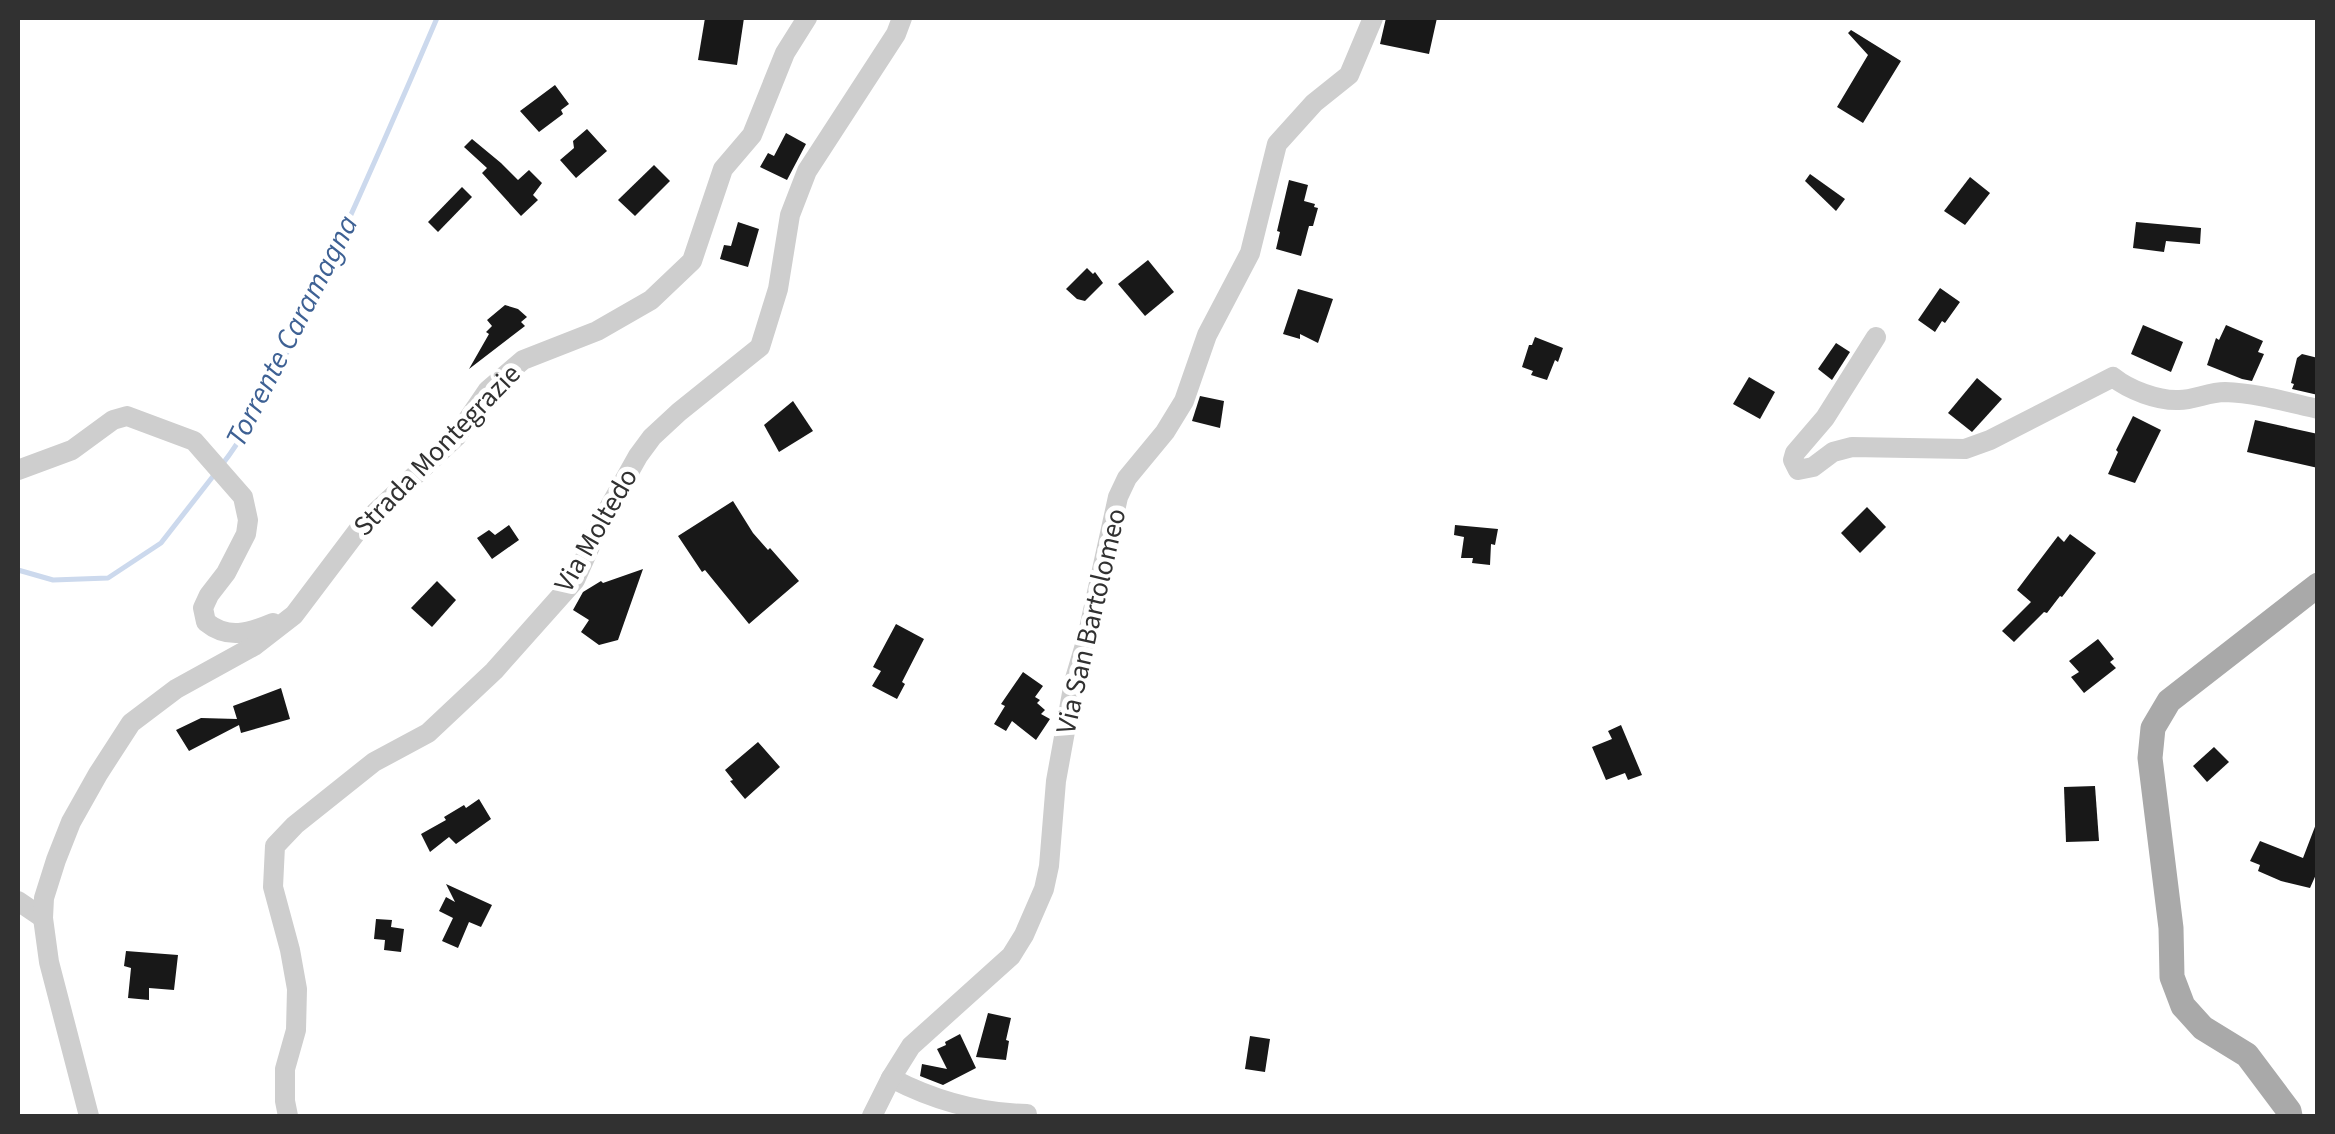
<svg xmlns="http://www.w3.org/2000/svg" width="2335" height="1134" viewBox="0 0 2335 1134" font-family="'Source Sans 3',sans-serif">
<rect width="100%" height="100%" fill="#fff"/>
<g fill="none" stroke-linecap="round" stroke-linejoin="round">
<!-- stream -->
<g stroke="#ccd9ed" stroke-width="5">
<path d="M 221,466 C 257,420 287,352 313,298 C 356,205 397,112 437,18"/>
<polyline points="18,570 53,580 108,578 161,543 214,475"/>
</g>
</g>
<!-- building -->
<g fill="#181818">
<polygon points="705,18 744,18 737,65 698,60"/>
<polygon points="1386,18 1402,20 1402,18 1437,18 1429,54 1380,44"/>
<polygon points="1851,30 1901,61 1863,123 1837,107 1868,55 1848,33"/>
<polygon points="555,85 569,104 561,110 563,114 539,132 520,111"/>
<polygon points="587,129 607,151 576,178 560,160 574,148 573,141"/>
<polygon points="786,133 806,144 787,180 760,167 768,153 774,156"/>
<polygon points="472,139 501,163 518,180 529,170 542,183 533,195 538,200 521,216 482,173 487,168 464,147"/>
<polygon points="654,165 670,181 635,216 618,200"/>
<polygon points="1810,174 1845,199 1836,211 1805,181"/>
<polygon points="1970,177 1990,193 1965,225 1944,211"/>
<polygon points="1289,180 1308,185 1304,201 1315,204 1314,207 1318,208 1313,226 1309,226 1301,256 1276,249 1280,232 1277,231"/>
<polygon points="462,187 472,197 438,232 428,222"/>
<polygon points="738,222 759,229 748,267 720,259 724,245 731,246"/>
<polygon points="2136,222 2201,228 2200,244 2166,241 2164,252 2133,248"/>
<polygon points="1148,260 1174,292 1145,316 1118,284"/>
<polygon points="1087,268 1093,274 1095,272 1103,283 1085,301 1077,299 1066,289"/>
<polygon points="1940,288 1960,302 1945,323 1942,321 1935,332 1918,320"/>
<polygon points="1298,289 1333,299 1318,343 1300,334 1300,339 1283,334"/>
<polygon points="505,305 518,309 527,317 521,322 525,326 469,369 489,334 486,332 492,326 487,320"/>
<polygon points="2143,325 2183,342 2171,372 2131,354"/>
<polygon points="2226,325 2263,341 2258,352 2264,354 2252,381 2242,379 2207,365 2216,338 2219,340"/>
<polygon points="1535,337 1563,348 1558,362 1555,360 1547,380 1531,375 1533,371 1522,367 1529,345 1532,345"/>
<polygon points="1836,343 1850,352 1832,380 1818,369"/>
<polygon points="2302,354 2318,358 2318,395 2292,389 2294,384 2291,383 2297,358"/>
<polygon points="1749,377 1775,392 1760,419 1733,404"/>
<polygon points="1977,378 2002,399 1972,432 1948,413"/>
<polygon points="1200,396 1224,401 1220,428 1192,421"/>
<polygon points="793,401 813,431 779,452 764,425"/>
<polygon points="2133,416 2161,430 2135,483 2108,474 2118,452 2116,450"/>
<polygon points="2255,420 2318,434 2318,468 2247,452"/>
<polygon points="733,501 753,533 768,550 770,548 799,581 749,624 705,570 702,572 678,536"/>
<polygon points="1867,507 1886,527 1860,553 1841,533"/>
<polygon points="509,525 519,540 492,559 477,538 489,530 495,535"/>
<polygon points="1455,525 1498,529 1495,545 1491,544 1490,565 1472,563 1473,558 1461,558 1464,537 1454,535"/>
<polygon points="2070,534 2096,553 2062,597 2060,596 2047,613 2044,612 2014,642 2002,631 2031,602 2017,590 2058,536 2064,542"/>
<polygon points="643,569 618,640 599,645 581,632 589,620 573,610 583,592 601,581 603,583"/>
<polygon points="437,581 456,600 432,627 411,608"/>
<polygon points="896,624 924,639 902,682 905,684 897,699 872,686 881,671 873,667"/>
<polygon points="2098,639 2114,659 2110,662 2116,668 2084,693 2071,677 2079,672 2069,661"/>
<polygon points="1023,672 1043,686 1035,697 1040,700 1037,703 1045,710 1041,714 1050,719 1036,740 1012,721 1006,731 994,724 1005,706 1001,704"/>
<polygon points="281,688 290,719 241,733 239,725 189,751 176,730 201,718 237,719 233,706"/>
<polygon points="1621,725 1642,775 1628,780 1625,773 1606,780 1592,747 1612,739 1608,731"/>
<polygon points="758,742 780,767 745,799 730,781 733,780 725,770"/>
<polygon points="2214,747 2229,762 2207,782 2193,766"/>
<polygon points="2095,786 2099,841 2066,842 2064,787"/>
<polygon points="479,799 491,819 456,844 449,837 430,852 421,834 446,820 444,817 464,805 466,808"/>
<polygon points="2316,824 2318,870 2310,888 2281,881 2258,871 2260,865 2250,861 2260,841 2303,858"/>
<polygon points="446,884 492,905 481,927 469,922 458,948 442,941 453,918 439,911 446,897 455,902"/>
<polygon points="376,919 392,920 391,927 404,929 401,952 384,950 385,940 374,939"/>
<polygon points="126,951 178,955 174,990 149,988 149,1000 128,998 131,968 124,966"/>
<polygon points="988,1013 1011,1018 1006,1040 1009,1041 1006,1060 976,1057"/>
<polygon points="960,1034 976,1068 943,1085 920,1076 922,1064 947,1069 937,1049 946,1045 945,1042"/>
<polygon points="1250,1036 1270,1039 1265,1072 1245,1069"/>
</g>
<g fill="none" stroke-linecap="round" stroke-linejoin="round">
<!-- minor -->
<g stroke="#cecece" stroke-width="20">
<path d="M 1876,337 L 1825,418 L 1795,453 L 1793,460 L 1798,470 L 1813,467 L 1833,452 L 1852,447 L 1965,449 L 1990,440 L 2113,377 C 2129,390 2158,401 2179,400 C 2194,400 2209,392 2225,392 C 2256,393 2287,402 2318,409"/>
<path d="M 18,470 L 72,450 L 113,420 L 127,416 L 194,441 L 243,497 L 248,520 L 246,534 L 226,573 L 209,595 L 203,608 L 206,622 C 228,640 249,633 273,623"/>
<polyline points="18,901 43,918"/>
<path d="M 891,1078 C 933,1100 980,1113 1027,1114"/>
<polyline points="89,1116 49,962 43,918 44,898 56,860 71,822 98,774 131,723 176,689 254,646 294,615 362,525 456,437 488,390 523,360 597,331 651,300 692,261 723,169 752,135 785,53 807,18"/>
<polyline points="288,1116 285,1101 285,1069 296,1030 297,989 290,950 273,887 275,846 295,825 374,762 428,733 494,671 575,580 601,522 638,456 652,437 679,412 760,347 778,289 790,215 807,171 896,34 902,18"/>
<polyline points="872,1116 891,1078 911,1046 1011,956 1024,935 1044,889 1049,866 1056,781 1074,682 1087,638 1118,497 1127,478 1165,432 1184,401 1207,335 1250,253 1277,144 1314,103 1349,75 1373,18"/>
</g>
<!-- major -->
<polyline stroke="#a9a9a9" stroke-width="25" points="2290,1116 2289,1111 2247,1055 2203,1028 2183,1006 2172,977 2171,928 2150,758 2153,728 2169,701 2318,585"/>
</g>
<g text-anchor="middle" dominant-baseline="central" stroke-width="10" stroke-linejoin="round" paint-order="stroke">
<!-- street labels -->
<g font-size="28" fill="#313131" stroke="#fff">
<text transform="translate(437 450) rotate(-46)">Strada Montegrazie</text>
<text transform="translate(596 530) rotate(-60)">Via Moltedo</text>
<text transform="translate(1091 621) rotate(-77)">Via San Bartolomeo</text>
</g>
<!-- water labels -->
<g font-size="30" font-style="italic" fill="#3e6194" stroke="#fff">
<text transform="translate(292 331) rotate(-63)">Torrente Caramagna</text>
</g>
</g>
<!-- border -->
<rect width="2335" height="1134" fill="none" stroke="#313131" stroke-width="40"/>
</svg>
